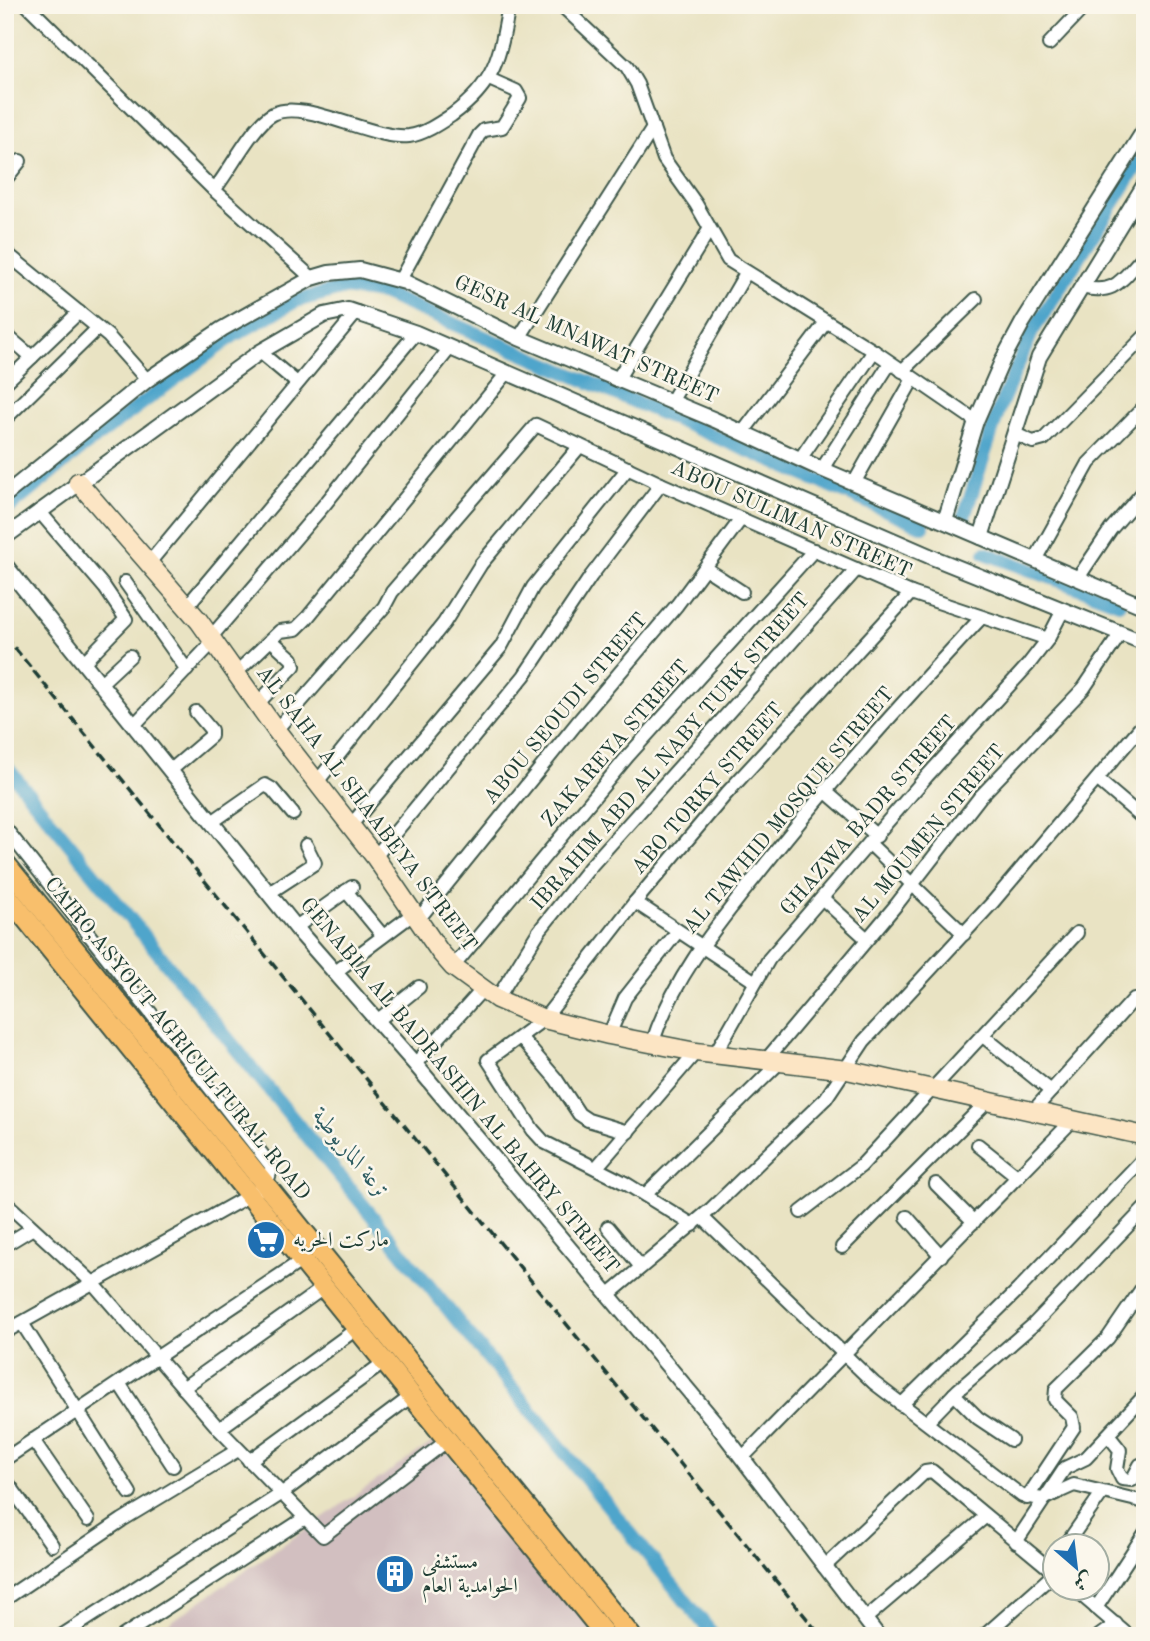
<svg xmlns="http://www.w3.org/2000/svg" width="1150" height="1641" viewBox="0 0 1150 1641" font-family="'Old Standard TT',Amiri,serif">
<rect width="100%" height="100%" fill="#fbf7ec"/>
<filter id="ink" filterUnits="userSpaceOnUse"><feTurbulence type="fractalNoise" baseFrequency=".0143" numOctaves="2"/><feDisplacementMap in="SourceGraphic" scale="14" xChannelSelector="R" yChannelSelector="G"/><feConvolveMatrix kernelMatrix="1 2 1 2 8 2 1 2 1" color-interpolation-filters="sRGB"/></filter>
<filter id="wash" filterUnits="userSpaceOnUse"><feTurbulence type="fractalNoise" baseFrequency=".00686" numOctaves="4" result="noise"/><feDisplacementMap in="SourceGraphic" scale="28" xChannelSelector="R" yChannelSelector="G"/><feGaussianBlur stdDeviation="1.57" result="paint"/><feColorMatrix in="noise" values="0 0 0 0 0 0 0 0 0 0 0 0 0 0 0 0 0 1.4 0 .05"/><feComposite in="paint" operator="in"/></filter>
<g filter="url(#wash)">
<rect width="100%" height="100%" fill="#e9e3c3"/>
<!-- industrial -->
<polygon fill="#d2bfc0" points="437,1439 598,1636 150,1636"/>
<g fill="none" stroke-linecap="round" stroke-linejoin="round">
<!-- canal -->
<g stroke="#4fa5cb" stroke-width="14">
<polyline points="5,511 78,451 233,336 296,301 344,288 382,293 923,526"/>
<polyline points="963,520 1000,406 1032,332 1145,153"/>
<polyline points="985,553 1119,603"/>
<polyline points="5,765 714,1636"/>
</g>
</g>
</g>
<g filter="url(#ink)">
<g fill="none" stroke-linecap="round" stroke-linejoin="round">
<defs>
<g id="minor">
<polyline points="27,5 214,190 312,278"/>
<polyline points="561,5 627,67 637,84 664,159 696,204 728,260 874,351 976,421"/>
<polyline points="1049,44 1086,5"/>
<polyline points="5,180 20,161"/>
<path d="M 214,190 C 230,171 253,124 273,114 C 304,98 372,140 409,136 C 424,134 440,123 452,115 C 496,83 500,56 509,5"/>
<polyline points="5,252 108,336 147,380"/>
<polyline points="400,280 479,135 484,130 502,127 520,98 516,91 489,79"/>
<path d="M 1081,287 C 1117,296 1121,279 1145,255"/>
<polyline points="5,334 32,357"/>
<polyline points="519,338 653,128"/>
<polyline points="260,352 297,383"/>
<polyline points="902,371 976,299"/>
<polyline points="617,380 709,230"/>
<polyline points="5,383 79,312"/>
<polyline points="671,402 746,273"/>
<polyline points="5,419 98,328"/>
<polyline points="743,432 826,322"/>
<polyline points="1015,434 1033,442 1044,439 1145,336"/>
<polyline points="800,459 874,351"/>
<polyline points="822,469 890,363"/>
<polyline points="854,483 913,379"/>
<polyline points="39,511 105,588 126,619 84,662"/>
<polyline points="1035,560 1089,463 1145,406"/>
<polyline points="149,563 357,312"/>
<polyline points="705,568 742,592"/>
<polyline points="1078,578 1111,529 1145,490"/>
<polyline points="125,582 187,670"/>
<polyline points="1138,604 1145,594"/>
<polyline points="187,606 416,333"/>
<polyline points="211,637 325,504 450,348"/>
<polyline points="236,673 280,631 296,629 307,618 507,373"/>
<polyline points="101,683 130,656"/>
<polyline points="257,704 294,666 292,659 271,640"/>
<polyline points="135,724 214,641"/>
<polyline points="276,730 384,607 392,592 536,425 661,484 911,593 1048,639"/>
<polyline points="171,770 211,736 211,730 196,712"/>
<polyline points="1098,780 1145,820"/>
<polyline points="317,782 444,623 481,564 580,446"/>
<polyline points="825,791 877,836"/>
<polyline points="212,822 265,785 272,789 293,814"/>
<polyline points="351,825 501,647 533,587 628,468"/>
<polyline points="5,828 272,1167 266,1185 250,1195 5,1332"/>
<polyline points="870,844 964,934"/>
<polyline points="375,857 524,676 591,576 661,484"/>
<polyline points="346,891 383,936"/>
<polyline points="269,893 315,863 306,845"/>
<polyline points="822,898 867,939"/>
<polyline points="635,902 754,981"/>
<polyline points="417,921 577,723 677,605 741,519"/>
<polyline points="296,927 352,887"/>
<polyline points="453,967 628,756 814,550"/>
<polyline points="334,973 413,914"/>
<polyline points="497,999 539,931 590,867 857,569"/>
<polyline points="377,1021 419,987"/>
<polyline points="609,1035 625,998 678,931"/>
<polyline points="983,1036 1051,1091"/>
<polyline points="520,1037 556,1079 579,1114 588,1120 628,1132"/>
<path d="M 652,1044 C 674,975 720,922 764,866 C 832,780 906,698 981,618"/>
<polyline points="715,1054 769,959 927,776 1028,665 1048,639 1063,610"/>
<polyline points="766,1060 897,904 980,797 1084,688 1121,633"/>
<polyline points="415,1064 482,990"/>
<polyline points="1033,1111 1134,999"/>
<polyline points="978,1145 1018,1177"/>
<polyline points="596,1168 696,1052"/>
<polyline points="936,1184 974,1222"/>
<polyline points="645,1195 781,1061"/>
<polyline points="5,1202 93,1283 219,1429 323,1536 448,1440"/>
<polyline points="801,1212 861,1166 1077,933"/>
<polyline points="702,1217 874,1383 1022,1496 1043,1499 1074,1485 1145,1502"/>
<polyline points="907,1217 941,1256"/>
<polyline points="693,1225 625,1183 544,1142 533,1130 488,1060 544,1019 635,902 726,794 911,593"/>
<polyline points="608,1227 641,1267"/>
<polyline points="5,1245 33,1228"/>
<polyline points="842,1247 988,1101"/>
<polyline points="608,1295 711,1209 826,1098 864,1041 993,902 1145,722"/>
<polyline points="22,1323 130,1493"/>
<polyline points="119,1383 173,1466"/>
<polyline points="183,1388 326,1286"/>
<polyline points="954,1394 978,1418 1011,1440"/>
<polyline points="901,1405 1018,1290 1145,1157"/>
<polyline points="927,1422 958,1390 1033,1325 1145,1208"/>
<polyline points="219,1429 359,1327"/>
<polyline points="1108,1435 1120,1450 1117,1469 1122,1479 1132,1480 1140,1465"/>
<polyline points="33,1440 88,1520"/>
<polyline points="743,1457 1073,1120"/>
<polyline points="5,1459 304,1259"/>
<polyline points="249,1461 386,1361"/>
<polyline points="5,1479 52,1545"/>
<polyline points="1027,1498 1074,1427 1072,1417 1055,1400 1056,1389 1108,1338 1145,1284"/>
<polyline points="1016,1542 1065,1468 1086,1458 1145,1395"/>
<polyline points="1065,1546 1102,1493"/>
<polyline points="824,1567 925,1472 932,1471 1056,1574"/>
<polyline points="1073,1588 1129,1636"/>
<polyline points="5,1599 122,1520 238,1450"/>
<polyline points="1096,1608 1145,1533"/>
<polyline points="865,1619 985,1517"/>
<polyline points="61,1636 281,1494 413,1395"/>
<polyline points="123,1636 305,1518"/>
<polyline points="984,1636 1055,1573"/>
<polyline points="1099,1636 1116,1624"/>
</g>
<g id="tertiary">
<polyline points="5,495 147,380 222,329 312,278 329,273 360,270 405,282 519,338 715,420 819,468 1145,607"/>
<polyline points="945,521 976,421 1003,359 1023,322 1145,129"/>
<polyline points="5,537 260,352 324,315 348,310 416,333 934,558 1145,643"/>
<polyline points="981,537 1039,357 1145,184"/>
<polyline points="5,565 303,936 415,1064 714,1421 878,1636"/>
</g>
<polyline id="secondary" points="78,482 199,621 276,730 375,857 440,952 453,967 497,999 544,1019 609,1035 696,1052 847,1070 1145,1136"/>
<g id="trunk">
<polyline points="5,863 631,1636"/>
<polyline points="5,893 606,1636"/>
</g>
</defs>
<!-- minor casing -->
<use href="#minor" stroke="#3d5649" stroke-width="16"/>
<!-- tertiary casing -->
<use href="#tertiary" stroke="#3d5649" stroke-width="18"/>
<!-- secondary casing -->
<use href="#secondary" stroke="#3d5649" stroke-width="21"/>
<!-- trunk casing -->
<use href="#trunk" stroke="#3d5649" stroke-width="23"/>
<!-- minor -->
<use href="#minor" stroke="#fff" stroke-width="12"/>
<!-- tertiary -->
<use href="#tertiary" stroke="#fff" stroke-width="14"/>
<!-- secondary -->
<use href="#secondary" stroke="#fce5c4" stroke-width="18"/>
<!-- trunk -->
<use href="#trunk" stroke="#f8bf6c" stroke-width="19"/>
<!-- rail -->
<polyline stroke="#1f3d34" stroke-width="3.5" stroke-dasharray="10 5" stroke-linecap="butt" points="5,636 821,1636"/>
</g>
</g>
<!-- icons -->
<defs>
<symbol id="supermarket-disc" viewBox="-11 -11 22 22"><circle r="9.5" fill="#1f6fb2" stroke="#fbf7ec"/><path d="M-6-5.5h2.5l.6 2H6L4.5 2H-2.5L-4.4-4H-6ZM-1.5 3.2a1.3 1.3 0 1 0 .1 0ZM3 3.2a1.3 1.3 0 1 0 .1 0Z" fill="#fff"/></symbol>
<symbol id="building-disc" viewBox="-11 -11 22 22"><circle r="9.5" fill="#1f6fb2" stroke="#fbf7ec"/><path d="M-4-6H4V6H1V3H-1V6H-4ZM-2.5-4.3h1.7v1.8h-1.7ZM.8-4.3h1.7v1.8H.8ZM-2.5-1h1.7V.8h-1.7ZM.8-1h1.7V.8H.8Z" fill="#fff"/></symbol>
</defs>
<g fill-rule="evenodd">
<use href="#supermarket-disc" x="244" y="1218" width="44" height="44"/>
<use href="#building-disc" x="373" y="1552" width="44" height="44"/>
</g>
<g text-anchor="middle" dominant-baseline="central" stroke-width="5" stroke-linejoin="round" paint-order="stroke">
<!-- street labels -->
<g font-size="21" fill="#1f3d34" stroke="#fbf7ec">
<text transform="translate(586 340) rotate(24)">GESR AL MNAWAT STREET</text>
<text transform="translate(791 520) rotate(24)">ABOU SULIMAN STREET</text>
<text transform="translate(566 709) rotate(-50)">ABOU SEOUDI STREET</text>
<text transform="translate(616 744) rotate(-49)">ZAKAREYA STREET</text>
<text transform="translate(671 752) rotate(-49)">IBRAHIM ABD AL NABY TURK STREET</text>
<text transform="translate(708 789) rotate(-49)">ABO TORKY STREET</text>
<text transform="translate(366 809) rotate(53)">AL SAHA AL SHAABEYA STREET</text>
<text transform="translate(789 811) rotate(-50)">AL TAWHID MOSQUE STREET</text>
<text transform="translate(869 816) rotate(-49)">GHAZWA BADR STREET</text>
<text transform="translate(929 834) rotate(-50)">AL MOUMEN STREET</text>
<text transform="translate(177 1039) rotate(51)">CAIRO,ASYOUT AGRICULTURAL ROAD</text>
<text transform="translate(459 1086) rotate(50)">GENABIA AL BADRASHIN AL BAHRY STREET</text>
</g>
<!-- poi labels -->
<g font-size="21" fill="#1f3d34" stroke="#fbf7ec" text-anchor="start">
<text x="293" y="1240">ماركت الحريه</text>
<text x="422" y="1562">مستشفى<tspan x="422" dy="24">الحوامدية العام</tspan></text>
</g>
<!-- water labels -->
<g font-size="23" font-style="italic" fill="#2d5c61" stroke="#fbf7ec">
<text transform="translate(351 1154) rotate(51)">ترعة الماريوطية</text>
</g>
</g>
<!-- margin -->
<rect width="1150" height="1641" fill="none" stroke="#fbf7ec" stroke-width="28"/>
<!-- north arrow -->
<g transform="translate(1076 1567) rotate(152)"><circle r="33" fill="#fbf7ec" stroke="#a3ada2" stroke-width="2"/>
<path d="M0-5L12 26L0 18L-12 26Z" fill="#1f6fb2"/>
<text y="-10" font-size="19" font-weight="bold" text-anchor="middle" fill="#1f3d34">ش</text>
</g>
</svg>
